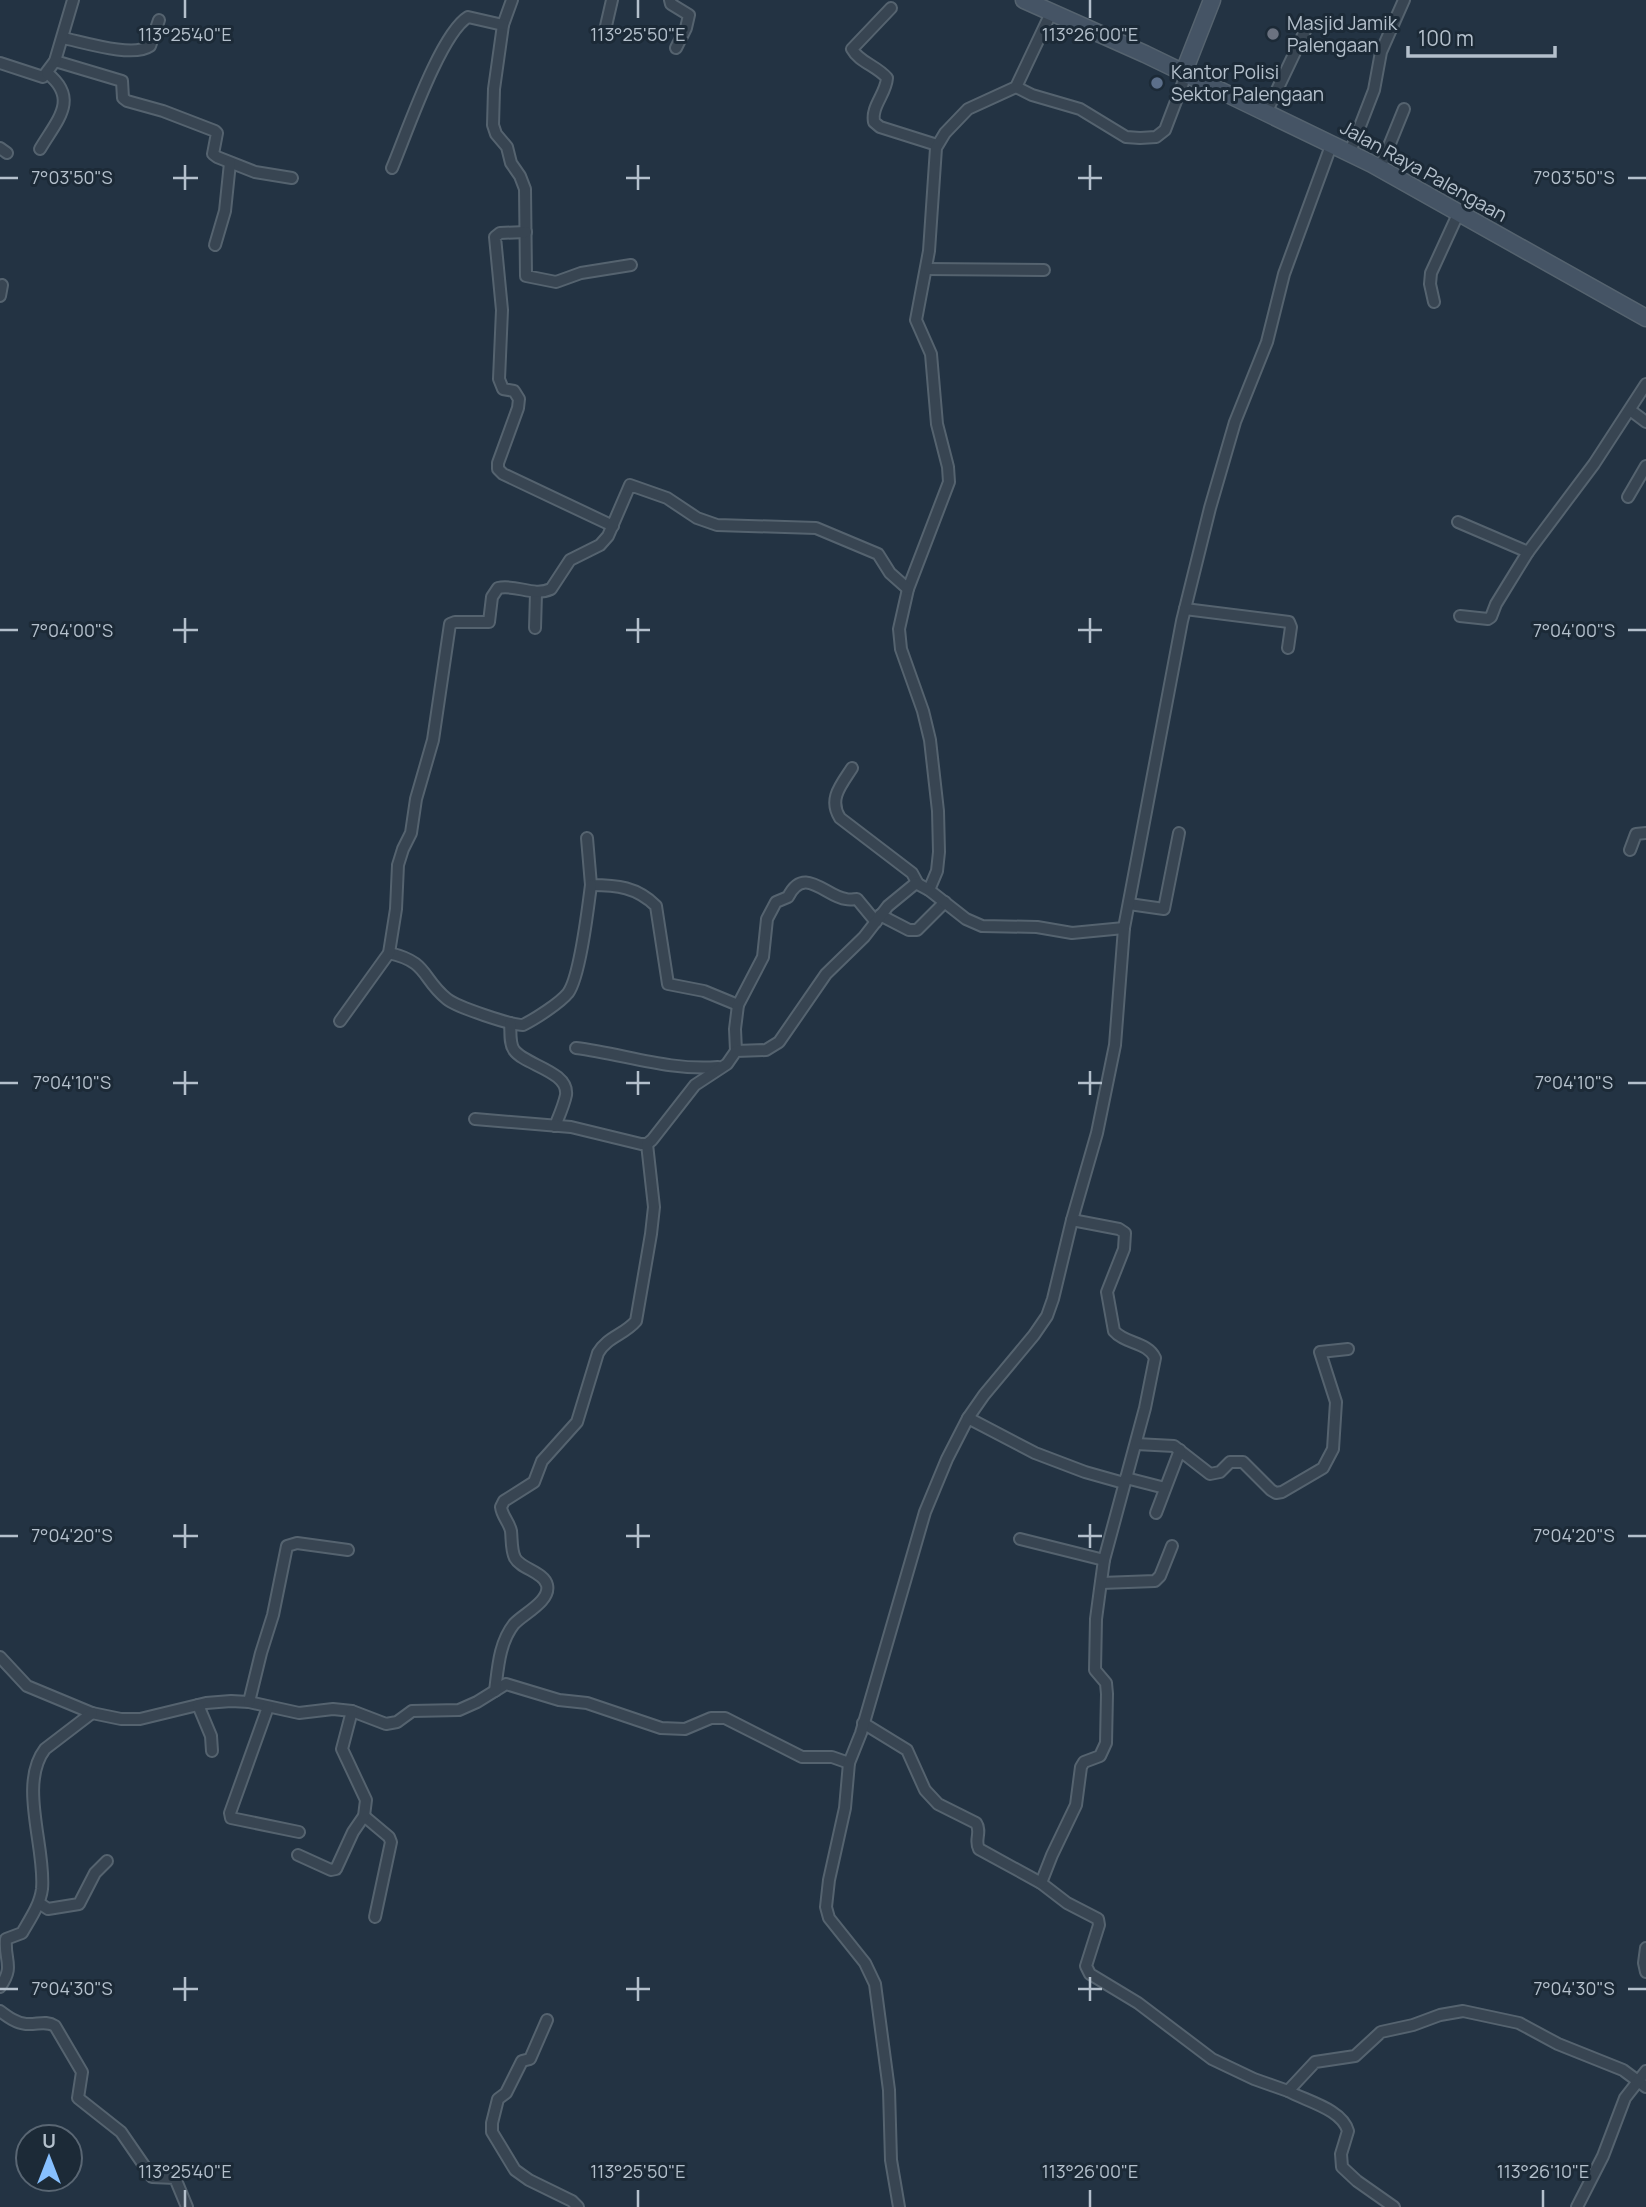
<svg xmlns="http://www.w3.org/2000/svg" width="1646" height="2207" viewBox="0 0 1646 2207" font-family="Manrope,sans-serif">
<rect width="100%" height="100%" fill="#233343"/>
<g fill="none" stroke-linecap="round" stroke-linejoin="round">
<defs>
<g id="street">
<polyline points="512,0 503,25 494,89 493,125 496,134 507,147 511,163 520,176 525,189 526,276 556,282 581,273 631,265"/>
<polyline points="670,0 671,4 689,15 686,28 676,48"/>
<path d="M 891,8 L 852,49 C 859,62 877,66 887,78 C 886,94 871,106 874,122 L 880,127 L 937,145"/>
<polyline points="606,26 612,0"/>
<path d="M 63,38 C 83,42 133,58 150,46 L 159,20"/>
<polyline points="55,61 122,81 123,98 127,101 163,111 215,131 217,133 213,154 217,157 255,172 292,178"/>
<polyline points="0,63 43,77 55,61 73,0"/>
<polyline points="1016,87 1032,95 1080,109 1126,137 1140,138 1156,137 1165,130 1186,75"/>
<polyline points="1266,113 1306,29"/>
<polyline points="0,148 7,153"/>
<path d="M 40,149 C 57,120 80,99 47,73"/>
<polyline points="1350,152 1374,90 1381,52 1404,0"/>
<path d="M 392,168 C 406,135 440,34 468,17 L 503,25"/>
<polyline points="1380,168 1404,109"/>
<polyline points="526,232 500,233 495,237 502,310 499,379 503,389 514,391 519,399 518,408 498,463 498,469 503,474 613,526"/>
<polyline points="215,245 225,211 230,163"/>
<polyline points="926,269 1044,270"/>
<polyline points="0,296 2,285"/>
<polyline points="1434,302 1430,284 1431,273 1459,212"/>
<polyline points="1630,410 1646,422"/>
<polyline points="1628,497 1646,466"/>
<polyline points="1458,522 1528,552 1594,464 1646,384"/>
<polyline points="1185,609 1289,622 1291,627 1288,648"/>
<polyline points="1460,616 1488,619 1491,617 1496,604 1528,552"/>
<polyline points="535,628 536,593"/>
<path d="M 852,768 C 841,785 828,799 840,818 L 912,873 L 918,884"/>
<path d="M 587,838 L 591,885 C 617,885 637,887 656,906 L 668,984 L 704,991 L 738,1005"/>
<polyline points="1630,850 1636,834 1646,833"/>
<polyline points="929,890 937,871 939,852 938,811 930,740 923,711 901,649 899,629 908,589 949,482 948,467 937,424 931,354 916,320 929,251 936,148 945,133 968,109 1016,87 1051,13"/>
<polyline points="1129,904 1164,909 1179,833"/>
<polyline points="880,915 909,930 917,930 945,902"/>
<path d="M 389,953 C 429,962 421,978 447,999 C 457,1007 510,1025 523,1025 C 535,1019 560,1003 568,993 C 580,977 588,908 591,885"/>
<path d="M 340,1021 L 389,953 L 396,909 L 398,865 L 403,849 L 411,833 L 416,799 L 433,740 L 450,624 L 455,622 L 489,622 L 492,597 L 498,588 C 517,584 533,597 551,589 L 570,560 L 600,545 L 608,536 L 630,485 L 667,498 L 697,518 L 717,525 L 816,528 L 878,554 L 890,573 L 908,589"/>
<path d="M 510,1023 C 511,1031 509,1043 514,1050 C 524,1065 569,1071 566,1095 C 564,1105 559,1116 555,1126"/>
<path d="M 576,1048 C 624,1054 669,1071 718,1067"/>
<path d="M 736,1051 L 735,1029 L 738,1005 L 763,957 L 767,919 L 776,902 L 788,897 C 804,864 826,897 846,899 C 850,900 854,899 857,899 L 876,922"/>
<polyline points="475,1119 571,1127 641,1144 647,1144 652,1140 695,1085 727,1064 736,1051 766,1050 779,1042 826,974 864,937 888,906 916,883 929,890 966,919 982,926 1037,927 1072,933 1124,928"/>
<polyline points="968,1418 1035,1453 1085,1472 1124,1483"/>
<polyline points="1136,1444 1174,1446 1210,1474 1220,1472 1230,1462 1243,1462 1271,1490 1276,1493 1282,1492 1323,1468 1333,1449 1336,1402 1320,1352 1348,1349"/>
<polyline points="1126,1478 1165,1488"/>
<polyline points="1156,1513 1180,1450"/>
<polyline points="1020,1539 1104,1560"/>
<polyline points="1101,1583 1155,1581 1160,1576 1172,1546"/>
<polyline points="0,1657 27,1686 92,1713 121,1719 140,1719 206,1703 231,1701 249,1702 299,1713 333,1709 352,1711 386,1724 397,1722 412,1711 459,1710 477,1702 506,1684 559,1700 587,1703 661,1728 685,1729 711,1718 725,1718 802,1757 832,1757 849,1763"/>
<path d="M 495,1691 C 498,1668 499,1643 514,1624 C 523,1614 551,1601 547,1585 C 544,1572 521,1569 515,1558 C 511,1550 512,1540 511,1531 C 509,1522 502,1516 501,1507 L 504,1501 L 534,1482 L 542,1461 L 577,1422 L 598,1353 C 607,1337 624,1335 636,1321 L 651,1234 L 654,1207 L 647,1144"/>
<polyline points="249,1702 261,1653 273,1615 287,1546 297,1543 348,1550"/>
<polyline points="198,1705 211,1736 212,1751"/>
<polyline points="268,1707 230,1813 231,1818 299,1832"/>
<path d="M 863,1723 L 907,1750 L 925,1790 L 938,1804 L 976,1823 C 982,1832 974,1840 979,1849 L 1041,1883 L 1067,1903 L 1098,1919 L 1099,1925 L 1086,1966 L 1090,1974 L 1138,2003 L 1212,2059 L 1254,2079 L 1288,2091 L 1315,2062 L 1355,2056 L 1381,2032 L 1413,2025 L 1440,2015 L 1463,2011 L 1519,2023 L 1558,2044 L 1623,2070 L 1646,2087"/>
<polyline points="364,1816 389,1837 391,1842 375,1917"/>
<polyline points="298,1855 331,1870 336,1869 353,1832 364,1816 366,1800 342,1749 352,1711"/>
<path d="M 1041,1883 L 1052,1855 L 1076,1805 L 1081,1767 L 1084,1762 L 1100,1756 L 1106,1743 L 1107,1694 L 1106,1683 L 1095,1670 L 1096,1619 L 1100,1589 L 1104,1560 L 1145,1408 L 1155,1358 C 1148,1342 1125,1344 1114,1331 L 1107,1292 L 1124,1249 L 1125,1233 L 1119,1229 L 1072,1220"/>
<polyline points="39,1903 48,1909 79,1904 95,1873 107,1861"/>
<polyline points="1646,1948 1644,1963 1646,1972"/>
<path d="M 0,1987 C 15,1966 4,1961 6,1939 L 22,1933 C 30,1919 40,1905 42,1889 C 46,1848 18,1784 45,1749 L 92,1713"/>
<path d="M 0,2011 C 8,2017 16,2023 26,2024 C 37,2025 46,2020 55,2026 L 82,2072 L 78,2098 L 121,2132 L 152,2177 L 175,2178 L 187,2207"/>
<polyline points="547,2020 530,2059 522,2061 506,2093 498,2099 492,2123 492,2132 515,2170 529,2180 572,2201 578,2207"/>
<path d="M 1288,2091 C 1306,2101 1342,2109 1348,2131 L 1341,2154 L 1342,2167 L 1357,2181 L 1394,2207"/>
<polyline points="899,2207 891,2160 889,2090 875,1984 865,1963 829,1918 826,1907 829,1880 845,1808 849,1763 861,1733 925,1512 947,1459 968,1418 984,1395 1034,1335 1047,1316 1053,1299 1072,1220 1097,1133 1115,1045 1124,928 1182,621 1210,508 1235,422 1267,342 1284,274 1332,143"/>
<polyline points="1577,2207 1603,2156 1625,2098 1646,2071"/>
</g>
<g id="secondary">
<polyline points="1024,0 1145,54 1372,164 1646,318"/>
<polyline points="1183,74 1212,0"/>
</g>
</defs>
<!-- street casing -->
<use href="#street" stroke="#55636f" stroke-width="14"/>
<!-- secondary casing -->
<use href="#secondary" stroke="#55636f" stroke-width="19"/>
<!-- street -->
<use href="#street" stroke="#384552" stroke-width="10"/>
<!-- secondary -->
<use href="#secondary" stroke="#455465" stroke-width="16"/>
</g>
<!-- ticks -->
<path fill="none" stroke="#b4c0cc" stroke-width="2.5" d="M 185,0 L 185,18M 638,0 L 638,18M 1090,0 L 1090,18M 185,165 L 185,190M 638,165 L 638,190M 1090,165 L 1090,190M 0,178 L 18,178M 173,178 L 198,178M 626,178 L 650,178M 1078,178 L 1102,178M 1628,178 L 1646,178M 185,618 L 185,643M 638,618 L 638,643M 1090,618 L 1090,643M 0,630 L 18,630M 173,630 L 198,630M 626,630 L 650,630M 1078,630 L 1102,630M 1628,630 L 1646,630M 185,1071 L 185,1095M 638,1071 L 638,1095M 1090,1071 L 1090,1095M 0,1083 L 18,1083M 173,1083 L 198,1083M 626,1083 L 650,1083M 1078,1083 L 1102,1083M 1628,1083 L 1646,1083M 185,1524 L 185,1548M 638,1524 L 638,1548M 1090,1524 L 1090,1548M 0,1536 L 18,1536M 173,1536 L 198,1536M 626,1536 L 650,1536M 1078,1536 L 1102,1536M 1628,1536 L 1646,1536M 185,1977 L 185,2001M 638,1977 L 638,2001M 1090,1977 L 1090,2001M 0,1989 L 18,1989M 173,1989 L 198,1989M 626,1989 L 650,1989M 1078,1989 L 1102,1989M 1628,1989 L 1646,1989M 185,2190 L 185,2207M 638,2190 L 638,2207M 1090,2190 L 1090,2207M 1543,2190 L 1543,2207"/>
<!-- markers -->
<circle fill="#6b7280" stroke="#1c2a37" stroke-width="2.5" cx="1273" cy="34" r="7"/>
<circle fill="#5c6f8a" stroke="#1c2a37" stroke-width="2.5" cx="1157" cy="83" r="7"/>
<g text-anchor="middle" dominant-baseline="central" stroke-width="6" stroke-linejoin="round" paint-order="stroke">
<!-- poi labels -->
<g font-size="19" fill="#b4c0cc" stroke="#1c2a37" text-anchor="start">
<text x="1287" y="23">Masjid Jamik<tspan x="1287" dy="22">Palengaan</tspan></text>
<text x="1171" y="72">Kantor Polisi<tspan x="1171" dy="22">Sektor Palengaan</tspan></text>
</g>
<!-- street labels -->
<g font-size="19" fill="#b4c0cc" stroke="#1c2a37">
<text transform="translate(1424 171) rotate(29)">Jalan Raya Palengaan</text>
</g>
</g>
<g font-size="18" text-anchor="middle" fill="#b4c0cc" stroke="#1c2a37" stroke-width="6" stroke-linejoin="round" paint-order="stroke">
<text x="185" y="41">113°25'40"E</text>
<text x="638" y="41">113°25'50"E</text>
<text x="1090" y="41">113°26'00"E</text>
<text x="72" y="184">7°03'50"S</text>
<text x="1574" y="184">7°03'50"S</text>
<text x="72" y="637">7°04'00"S</text>
<text x="1574" y="637">7°04'00"S</text>
<text x="72" y="1089">7°04'10"S</text>
<text x="1574" y="1089">7°04'10"S</text>
<text x="72" y="1542">7°04'20"S</text>
<text x="1574" y="1542">7°04'20"S</text>
<text x="72" y="1995">7°04'30"S</text>
<text x="1574" y="1995">7°04'30"S</text>
<text x="185" y="2178">113°25'40"E</text>
<text x="638" y="2178">113°25'50"E</text>
<text x="1090" y="2178">113°26'00"E</text>
<text x="1543" y="2178">113°26'10"E</text>
</g>
<!-- north arrow -->
<g transform="translate(49 2158)"><circle r="33" fill="#1c2a37" stroke="#596673" stroke-width="2"/>
<path d="M0-5L12 26L0 18L-12 26Z" fill="#87c0ff"/>
<text y="-10" font-size="19" font-weight="bold" text-anchor="middle" fill="#b4c0cc">U</text>
</g>
<!-- scale -->
<path d="M1408 46v10h147v-10" fill="none" stroke="#b4c0cc" stroke-width="3.5"/>
<text x="1418" y="46" font-size="21" fill="#b4c0cc" stroke="#1c2a37" stroke-width="5" paint-order="stroke">100 m</text>
</svg>
